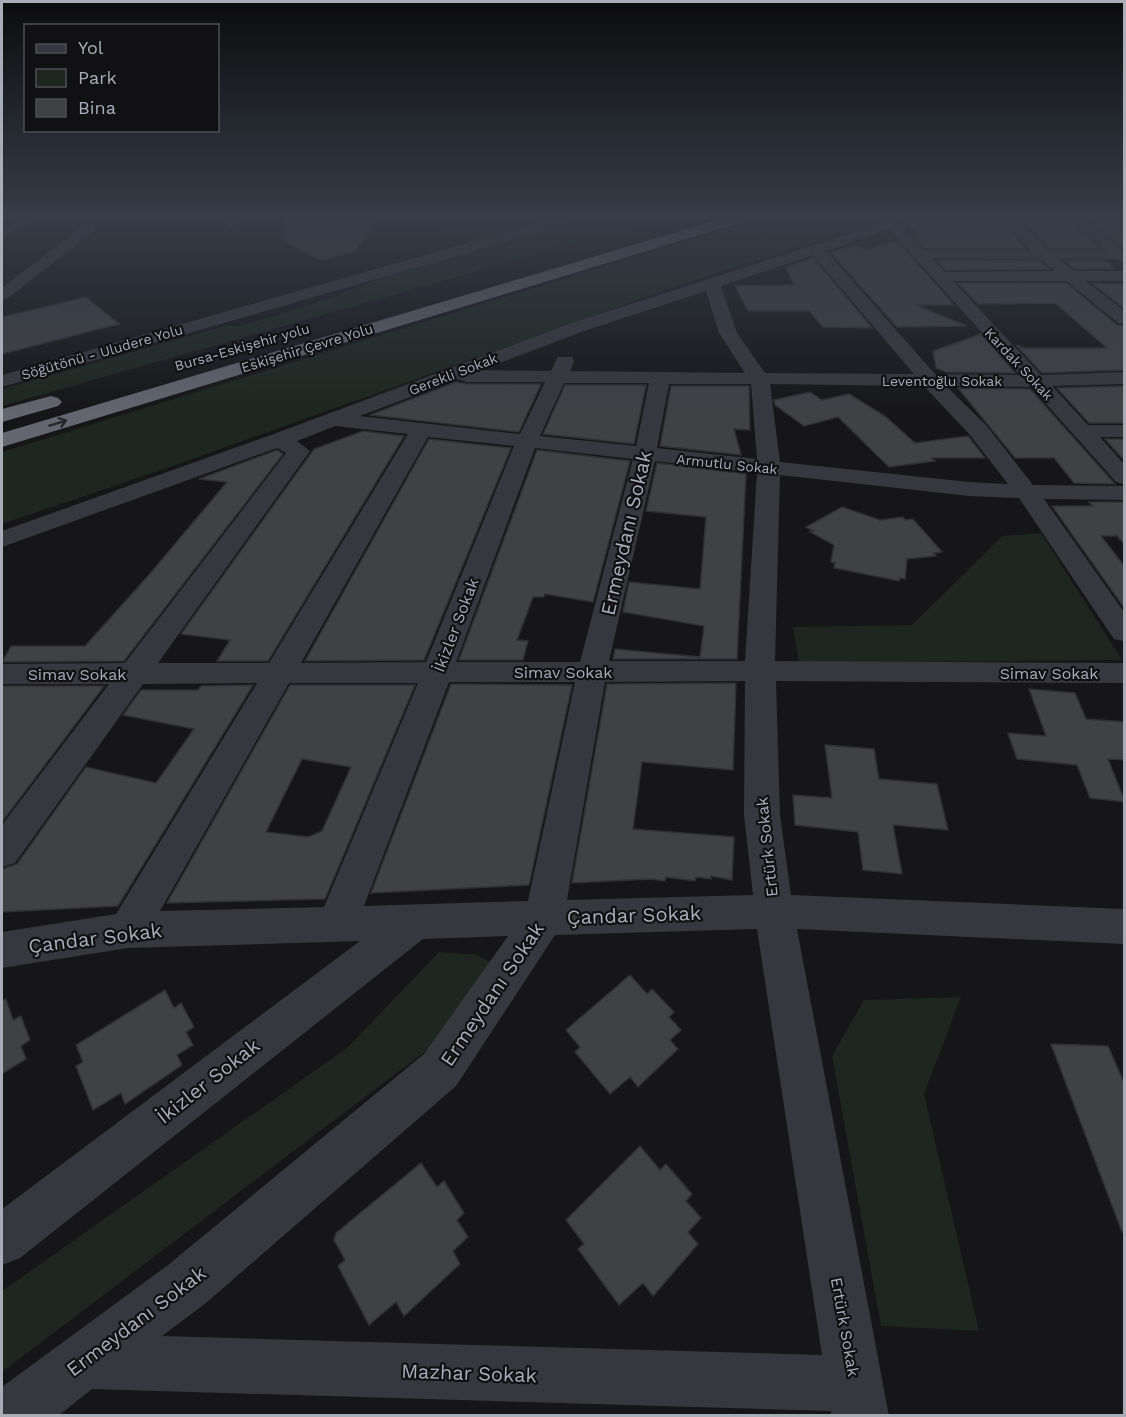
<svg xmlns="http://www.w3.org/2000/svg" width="1126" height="1417" viewBox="0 0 1126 1417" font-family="'Work Sans',sans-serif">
<rect width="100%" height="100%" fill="#161618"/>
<!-- green -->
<g fill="#1e261f">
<polygon points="448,215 573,215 469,243 434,222"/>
<polygon points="603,215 663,215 639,225 2,406 2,389 225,326 241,326 319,302 390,274 494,243"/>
<polygon points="771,215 897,215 686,283 170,467 2,524 2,452"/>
<polygon points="1041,533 1122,660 799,663 793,627 912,625 1002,536"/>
<polygon points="439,952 477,955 493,964 431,1047 2,1372 2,1291 347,1048"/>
<polygon points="961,997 924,1094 979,1331 881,1326 832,1056 864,1000"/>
</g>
<!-- building -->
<g fill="#404145" stroke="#303034" stroke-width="1.5" fill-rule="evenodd">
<polygon points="935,215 997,216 1025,248 924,248 914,236 919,235 907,223"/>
<polygon points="1017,215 1063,215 1100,248 1049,248"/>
<polygon points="1084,215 1125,215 1125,249"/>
<polygon points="328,217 379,218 355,251 320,260 282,240 286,218"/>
<polygon points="897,241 954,305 916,305 967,326 897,327 831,253 855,246 867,250"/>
<polygon points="813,258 872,328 823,327 809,311 748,311 735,286 794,285 786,267 793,266 792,265"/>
<polygon points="937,260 1039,261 1049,269 946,270"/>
<polygon points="1065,261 1105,261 1115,268 1075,269"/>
<polygon points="958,283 1066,283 1117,325 1125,326 1125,370 1042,373 1016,345 1024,348 1107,348 1055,303 978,304"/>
<polygon points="1092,283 1125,284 1125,309"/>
<polygon points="86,297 119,324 2,354 2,317"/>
<polygon points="981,334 1015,373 946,372 936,368 933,351"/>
<polygon points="456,382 466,384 541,384 519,432 370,415"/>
<polygon points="565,385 646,385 634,444 543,434"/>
<polygon points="671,386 749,386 750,430 734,429 741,455 660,446"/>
<polygon points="1124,386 1125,423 1089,423 1057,388"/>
<polygon points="958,388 1030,389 1115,484 1074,483 1054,458 1015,458"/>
<polygon points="810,392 822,400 849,394 885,416 915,443 968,436 985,458 931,458 935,461 889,467 838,417 804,426 775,405 774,400"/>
<polygon points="363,431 404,436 268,661 217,661 230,640 181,634 314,449"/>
<polygon points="429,439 511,448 424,660 305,661"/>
<polygon points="1105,439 1125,439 1125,461"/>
<polygon points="277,450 283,454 124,661 2,662 11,646 85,646 148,576 227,482 199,479"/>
<polygon points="537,450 630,461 593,602 545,594 544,597 533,597 517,640 528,641 523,660 459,660"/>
<polygon points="657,463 746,474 737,659 613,659 615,649 700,657 704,626 623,612 629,582 700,589 706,517 646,511"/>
<polygon points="1089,502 1125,502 1125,545 1117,536 1101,536 1125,567 1125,609 1052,506 1093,506"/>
<polygon points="842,507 880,520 903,517 905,520 913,519 942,552 934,553 936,556 907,559 905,579 900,578 899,581 834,568 835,563 831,562 834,545 810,532 813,531 806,527"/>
<polygon points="736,683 733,770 642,762 633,829 734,837 732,880 711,876 711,879 696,877 695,881 666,877 665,881 651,879 572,883 607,684"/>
<polygon points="451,684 572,685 529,885 371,893"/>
<polygon points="253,685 118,906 2,912 2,869 17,864 86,767 156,783 194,729 123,715 141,690 198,690 201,686"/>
<path d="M 290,685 L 415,685 L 325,899 L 167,903 ZM 302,759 L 351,767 L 322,831 L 308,837 L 266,832 Z"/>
<polygon points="2,686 104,686 2,822"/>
<polygon points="1029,689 1075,693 1086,719 1125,722 1125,760 1108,759 1125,802 1090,798 1077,765 1017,759 1008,733 1046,736"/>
<polygon points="825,745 874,749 879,779 937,784 948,830 893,825 902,874 863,870 858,832 795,825 793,795 832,798"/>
<polygon points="630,975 647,994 652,989 674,1012 669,1017 681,1030 670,1040 678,1049 638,1087 630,1077 610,1094 575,1052 580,1047 566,1030"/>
<polygon points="165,990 174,1008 181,1003 194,1027 186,1032 193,1045 177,1055 182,1065 125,1104 121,1093 93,1110 76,1066 83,1062 76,1045"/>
<polygon points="6,999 13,1020 21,1016 30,1040 21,1046 26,1059 2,1074 2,1000"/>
<polygon points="1051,1044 1108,1046 1125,1085 1125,1232 1122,1232"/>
<polygon points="640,1146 660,1170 666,1164 692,1194 686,1201 701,1218 688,1232 698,1244 653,1296 643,1283 619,1305 578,1249 584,1244 566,1220"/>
<polygon points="421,1163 437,1187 444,1181 464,1213 457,1220 468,1237 453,1251 460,1264 404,1316 396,1302 369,1325 338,1266 345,1260 334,1240 336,1233"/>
</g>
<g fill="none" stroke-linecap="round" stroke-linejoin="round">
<!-- path -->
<polyline stroke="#3d3f44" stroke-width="1.5" stroke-dasharray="1.5 2" stroke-linecap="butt" points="769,221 812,229"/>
<!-- minor -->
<g fill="#37383d" fill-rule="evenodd">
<polygon points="27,215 44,215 2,238 2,229"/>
<polygon points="230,215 244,215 236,226 231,227 224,223"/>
<polygon points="566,215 589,215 588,218 2,387 2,375"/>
<path d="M 894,215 L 911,215 L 899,223 L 923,250 L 1030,250 L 999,215 L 1013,215 L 1048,250 L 1106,250 L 1065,215 L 1080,215 L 1124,251 L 1124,262 L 1117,259 L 1059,259 L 1074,271 L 1124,271 L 1124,281 L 1086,281 L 1124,311 L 1124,324 L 1118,323 L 1067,281 L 953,281 L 1041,375 L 1124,372 L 1124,384 L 1052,386 L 1088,425 L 1124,425 L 1124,437 L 1100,437 L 1124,464 L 1124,484 L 1116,482 L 1031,387 L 946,386 L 986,425 L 1033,485 L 1124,486 L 1124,500 L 1044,499 L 1124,612 L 1124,641 L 1114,639 L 1019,498 L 969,496 L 780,475 L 775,661 L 1124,663 L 1124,683 L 776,681 L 780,815 L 791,895 L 1124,909 L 1124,944 L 797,929 L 889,1416 L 831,1416 L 831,1411 L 92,1389 L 58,1416 L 2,1416 L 2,1387 L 168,1265 L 424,1054 L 508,936 L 423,939 L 20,1258 L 2,1265 L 2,1209 L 360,941 L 128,948 L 2,968 L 2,932 L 116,914 L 257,683 L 143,684 L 15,863 L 2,867 L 2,825 L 109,684 L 2,684 L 2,664 L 125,663 L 286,453 L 277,448 L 2,547 L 2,531 L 271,435 L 572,323 L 871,227 ZM 889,229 L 1020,375 L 935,374 L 826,251 ZM 813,255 L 914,374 L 765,373 L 737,333 L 721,286 ZM 932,258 L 1040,259 L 1055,271 L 945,272 ZM 706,291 L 719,333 L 745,373 L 570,371 L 574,361 L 572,357 L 558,357 L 551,371 L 481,370 L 584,331 ZM 458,379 L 466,382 L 545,382 L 520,434 L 360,416 ZM 564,383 L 649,383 L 636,446 L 540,436 ZM 669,384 L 751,384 L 757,459 L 657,448 ZM 770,384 L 924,386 L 970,435 L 1008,484 L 969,482 L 780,462 ZM 335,426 L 408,434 L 269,663 L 158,663 L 310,451 L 297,441 ZM 428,437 L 514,446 L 426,662 L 301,663 ZM 535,448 L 633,459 L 580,662 L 456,662 ZM 655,461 L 757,473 L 745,661 L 609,661 ZM 745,681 L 744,815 L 753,895 L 567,900 L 605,682 ZM 449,682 L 575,682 L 528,901 L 364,906 ZM 289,683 L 418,683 L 324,907 L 160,911 ZM 757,929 L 822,1355 L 162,1336 L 206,1303 L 456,1086 L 555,935 Z"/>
<polygon points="89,224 94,225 96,228 94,231 8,298 2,300 2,288 84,225"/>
</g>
<!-- highway -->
<g fill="#63666e" fill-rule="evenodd">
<polygon points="734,215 757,215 755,218 2,447 2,433"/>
<polygon points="51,396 58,398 62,402 58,406 2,422 2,409"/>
</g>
</g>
<!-- one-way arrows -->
<defs><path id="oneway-shaft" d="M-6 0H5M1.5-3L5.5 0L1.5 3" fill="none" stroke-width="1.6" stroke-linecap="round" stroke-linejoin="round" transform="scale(1.5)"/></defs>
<use stroke="#26262a" href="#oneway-shaft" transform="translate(58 423) rotate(-17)"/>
<!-- sky -->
<linearGradient id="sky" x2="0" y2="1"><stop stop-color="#0c0c0d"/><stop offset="0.52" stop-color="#363c48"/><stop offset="1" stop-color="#363c48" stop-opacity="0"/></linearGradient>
<rect width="1126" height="414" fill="url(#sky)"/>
<g text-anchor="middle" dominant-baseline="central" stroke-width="4.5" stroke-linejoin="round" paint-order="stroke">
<!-- far-street labels -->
<g font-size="14" fill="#a8adb8" stroke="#111113">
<text transform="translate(242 347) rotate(-16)">Bursa-Eskişehir yolu</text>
<text transform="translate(307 348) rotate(-17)">Eskişehir Çevre Yolu</text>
<text transform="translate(102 352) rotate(-16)">Söğütönü - Uludere Yolu</text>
<text transform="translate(1019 364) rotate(47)">Kardak Sokak</text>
<text transform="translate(453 374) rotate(-21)">Gerekli Sokak</text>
<text x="942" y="381">Leventoğlu Sokak</text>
<text transform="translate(727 464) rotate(6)">Armutlu Sokak</text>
</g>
<!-- street labels -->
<g font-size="16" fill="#a8adb8" stroke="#111113">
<text transform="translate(456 625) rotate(-69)">İkizler Sokak</text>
<text x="563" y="672">Simav Sokak</text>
<text x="1049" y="673">Simav Sokak</text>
<text x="77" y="674">Simav Sokak</text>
<text transform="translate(767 847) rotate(-96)">Ertürk Sokak</text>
<text transform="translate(845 1327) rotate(80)">Ertürk Sokak</text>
</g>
<!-- near-street labels -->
<g font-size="20" fill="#a8adb8" stroke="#111113">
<text transform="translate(626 533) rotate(-77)">Ermeydanı Sokak</text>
<text transform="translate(634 915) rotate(-2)">Çandar Sokak</text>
<text transform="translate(95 938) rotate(-7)">Çandar Sokak</text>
<text transform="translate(492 994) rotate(-56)">Ermeydanı Sokak</text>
<text transform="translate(208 1081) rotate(-38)">İkizler Sokak</text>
<text transform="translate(136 1321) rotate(-37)">Ermeydanı Sokak</text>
<text transform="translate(469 1373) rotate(2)">Mazhar Sokak</text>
</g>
</g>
<!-- border -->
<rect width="1126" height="1417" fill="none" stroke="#a8adb8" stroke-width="6"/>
<!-- legend -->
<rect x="24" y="24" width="195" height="108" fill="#111113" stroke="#4d4f55" stroke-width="1.5"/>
<rect x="36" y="44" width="30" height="9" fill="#37383d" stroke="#4d4f55" stroke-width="1.5"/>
<text x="78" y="54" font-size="18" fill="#a8adb8">Yol</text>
<rect x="36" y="69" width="30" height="18" fill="#1e261f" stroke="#4d4f55" stroke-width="1.5"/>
<text x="78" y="84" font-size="18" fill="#a8adb8">Park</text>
<rect x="36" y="99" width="30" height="18" fill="#404145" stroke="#4d4f55" stroke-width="1.5"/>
<text x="78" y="114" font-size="18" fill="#a8adb8">Bina</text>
</svg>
